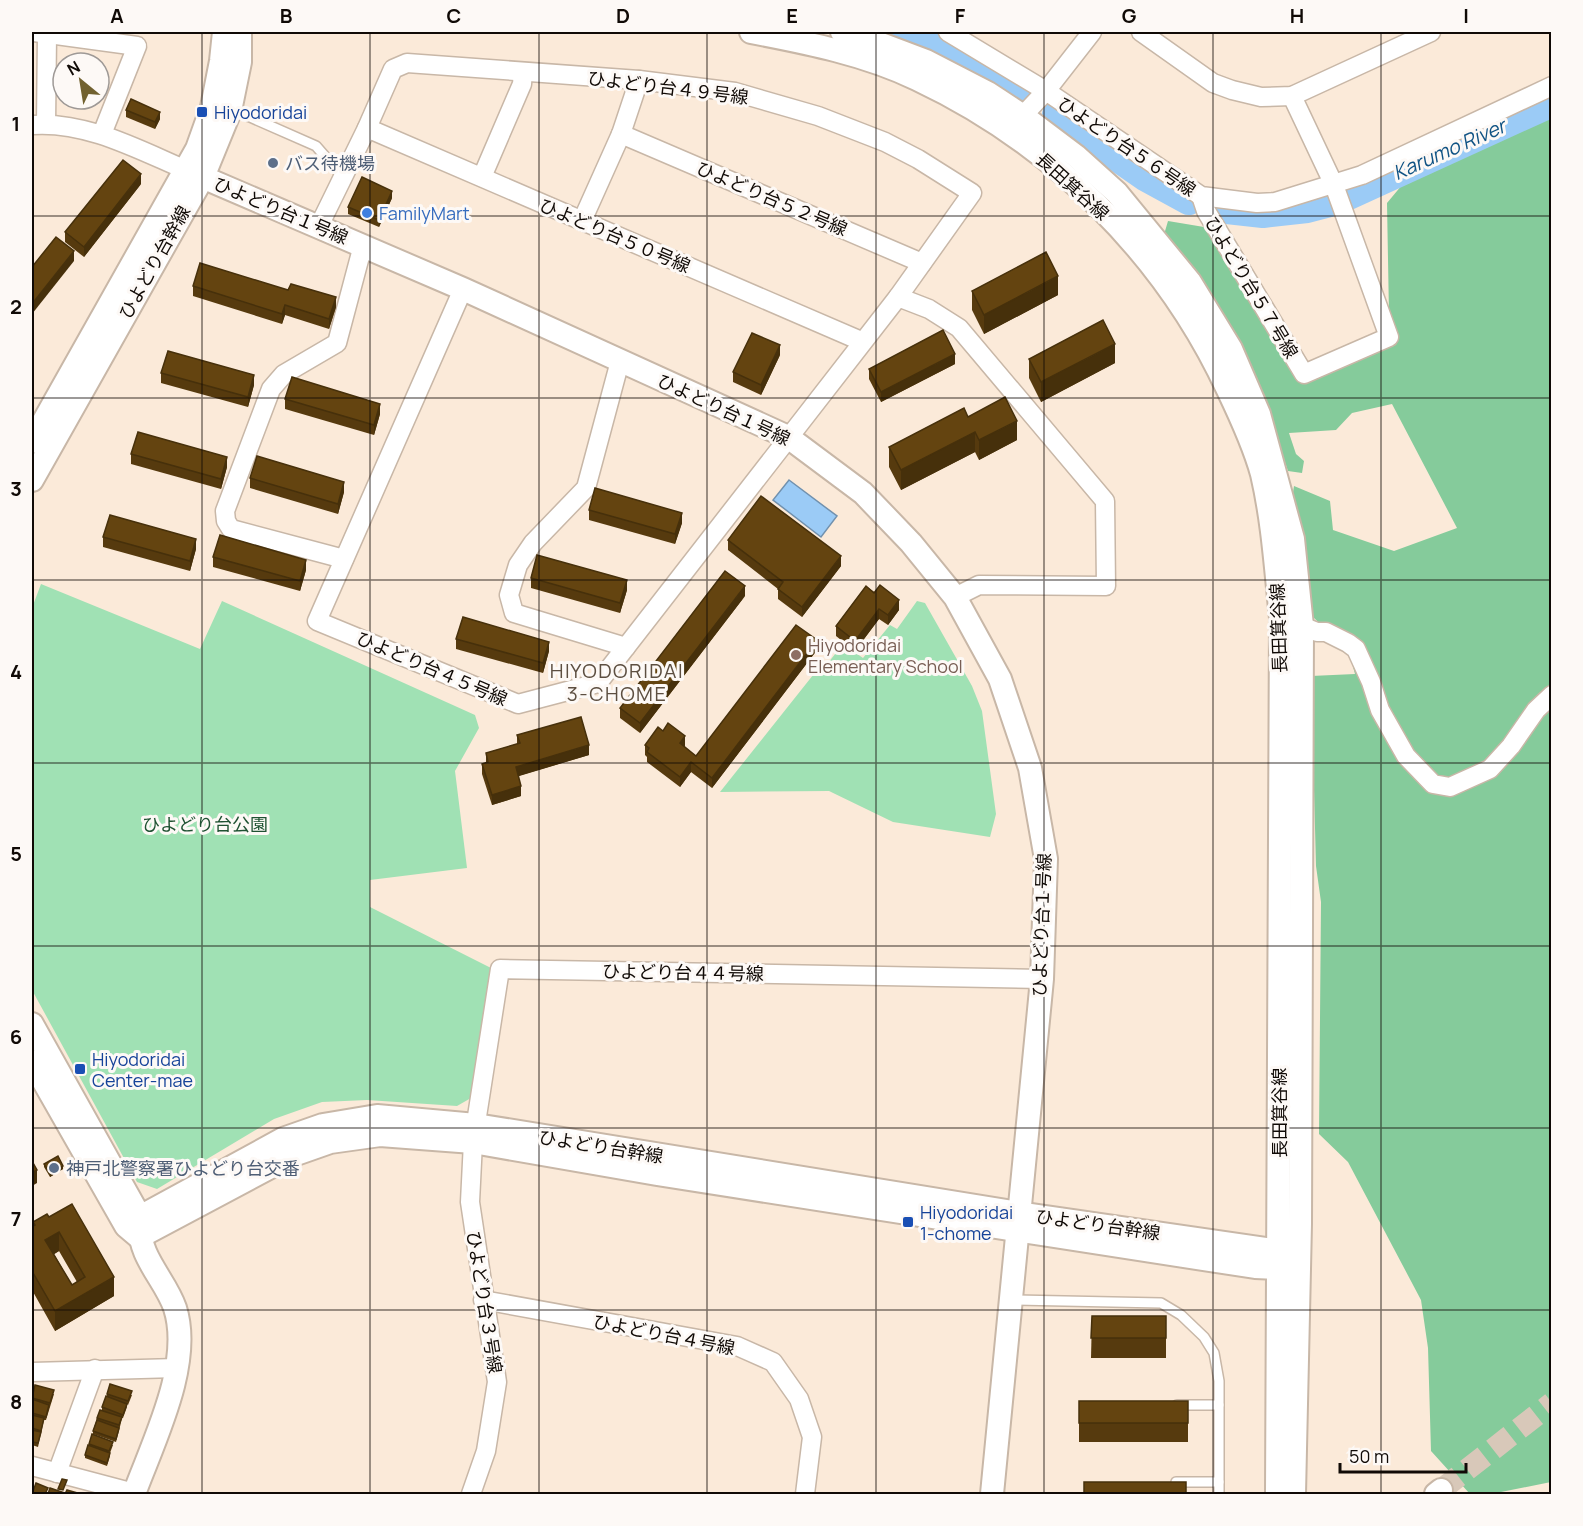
<svg xmlns="http://www.w3.org/2000/svg" width="1583" height="1526" viewBox="0 0 1583 1526" font-family="Manrope,'Noto Sans JP',sans-serif">
<rect width="100%" height="100%" fill="#fbead9"/>
<!-- green -->
<g fill="#a0e1b4">
<polygon points="41,584 200,649 222,601 475,715 479,728 455,771 467,868 370,880 370,907 491,968 471,1098 457,1106 367,1100 322,1102 274,1119 157,1189 137,1182 32,990 32,608"/>
<polygon points="917,601 925,603 972,686 982,711 996,814 990,837 893,822 829,791 720,792 821,665 824,668 843,644 863,658 890,625 897,629"/>
</g>
<!-- forest -->
<polygon fill="#85cb9b" points="1551,101 1551,1482 1491,1494 1470,1494 1431,1451 1428,1348 1421,1300 1348,1162 1319,1134 1321,902 1316,866 1311,676 1355,674 1349,652 1312,616 1291,505 1294,486 1330,501 1333,530 1394,551 1457,528 1392,404 1352,413 1336,430 1289,433 1296,454 1304,461 1302,473 1288,471 1266,407 1163,238 1168,221 1204,227 1305,381 1393,345 1389,315 1387,203 1402,185 1441,159"/>
<!-- water -->
<polygon fill="#9bcbf6" stroke="#7191ae" stroke-width="1.5" points="789,480 837,516 821,537 773,500"/>
<g fill="none" stroke-linecap="round" stroke-linejoin="round">
<!-- river -->
<g stroke="#9bcbf6" stroke-width="30">
<polyline points="905,32 973,61 1022,91"/>
<polyline points="1057,115 1145,176 1189,200"/>
<polyline points="1346,196 1552,102"/>
<polyline points="1218,208 1263,213 1307,208 1330,202"/>
</g>
<!-- tertiary-tunnel -->
<polyline stroke="#d8c8b9" stroke-width="22" stroke-dasharray="22 11" stroke-linecap="butt" points="1441,1490 1552,1403"/>
<defs>
<g id="service">
<polyline points="230,111 250,117 316,146 343,177"/>
<polyline points="1010,1300 1161,1303 1181,1315 1204,1337 1214,1353 1219,1381 1219,1494"/>
<polyline points="1177,1405 1219,1405"/>
<polyline points="1176,1482 1219,1482"/>
</g>
<g id="minor">
<polyline points="34,32 137,46 102,134"/>
<polyline points="948,32 1046,91 1201,196 1257,203 1275,202 1362,175 1552,86"/>
<polyline points="1141,32 1213,83 1232,90 1261,97 1292,96 1431,32"/>
<polyline points="46,124 47,35"/>
<path d="M 32,125 C 86,121 137,149 186,170"/>
<polyline points="1014,125 1046,91 1092,32"/>
<polyline points="367,128 861,341"/>
<polyline points="621,134 922,263"/>
<polyline points="482,177 522,84 523,72"/>
<polyline points="1201,196 1206,211 1304,374 1389,337 1334,185 1292,96"/>
<polyline points="582,221 621,134 639,80"/>
<polyline points="319,226 367,128 393,69 407,63 639,80 735,92 818,116 885,142 918,159 972,193 898,297 598,683 518,704 317,621 463,289"/>
<polyline points="898,297 929,309 959,328 1105,501 1106,586 979,585 955,597"/>
<polyline points="620,361 586,488 533,543 518,565 509,595 514,613 626,647"/>
<polyline points="344,559 231,529 226,521 225,511 271,389 284,374 337,343 363,245"/>
<polyline points="1302,626 1317,632 1326,632 1348,643 1356,649 1371,682 1380,710 1406,756 1433,784 1450,787 1490,769 1511,746 1536,710 1552,695"/>
<polyline points="483,1300 737,1346 773,1362 799,1399 812,1437 805,1494"/>
<polyline points="32,1372 177,1368"/>
<polyline points="32,1466 134,1493"/>
<polyline points="57,1473 95,1369"/>
<polyline points="471,1494 486,1451 497,1382 470,1202 473,1142 500,969 1042,979"/>
</g>
<g id="tertiary">
<path d="M 751,32 C 808,43 865,54 917,79 C 1053,143 1165,254 1228,390 C 1241,417 1254,445 1262,474 C 1273,521 1276,571 1281,618 L 1277,1494"/>
<polyline points="842,32 873,41 926,61 988,93 1023,116 1076,156 1117,193 1190,282 1231,349 1259,414 1293,539 1302,626 1300,1224 1294,1494"/>
<polyline points="186,170 463,289 788,437 863,493 911,543 955,597 1000,679 1030,768 1046,859 1042,979 992,1494"/>
<polyline points="32,442 197,149 212,107 221,61 224,32"/>
<polyline points="32,480 203,177 230,111 240,62 240,32"/>
<polyline points="32,1024 140,1217 283,1139 323,1125 377,1116 476,1125 1018,1213 1279,1251 1292,1251"/>
<polyline points="32,1061 126,1226 139,1237 293,1155 330,1142 380,1135 473,1142 657,1174 1041,1234 1255,1267 1295,1269"/>
<path d="M 134,1494 C 153,1442 193,1364 175,1308 C 165,1279 138,1257 140,1224"/>
<polyline points="1436,1494 1441,1490"/>
</g>
</defs>
<!-- service casing -->
<use href="#service" stroke="#c8b7a7" stroke-width="12"/>
<!-- minor casing -->
<use href="#minor" stroke="#c8b7a7" stroke-width="21"/>
<!-- tertiary casing -->
<use href="#tertiary" stroke="#c8b7a7" stroke-width="26"/>
<!-- service -->
<use href="#service" stroke="#fff" stroke-width="9"/>
<!-- minor -->
<use href="#minor" stroke="#fff" stroke-width="18"/>
<!-- tertiary -->
<use href="#tertiary" stroke="#fff" stroke-width="22"/>
</g>
<!-- wall -->
<g fill="#563a0e" fill-rule="evenodd">
<polygon points="126,110 160,119 155,129 126,117"/>
<polygon points="141,184 84,257 65,242 65,232"/>
<polygon points="392,198 379,227 348,214 348,207"/>
<polygon points="193,286 336,307 329,329 285,315 282,324 193,296"/>
<polygon points="972,291 1058,295 984,334 972,310"/>
<polygon points="780,355 761,395 733,382 733,372"/>
<polygon points="1029,359 1115,363 1041,402 1029,378"/>
<polygon points="955,364 881,402 869,379 869,369"/>
<polygon points="161,373 254,385 248,407 161,383"/>
<polygon points="285,399 380,414 374,435 285,409"/>
<polygon points="968,417 1017,440 979,460 975,452 901,490 889,467 889,447"/>
<polygon points="131,454 227,467 221,489 131,464"/>
<polygon points="250,478 344,492 338,514 250,488"/>
<polygon points="589,510 682,523 675,544 589,520"/>
<polygon points="103,537 196,549 190,571 103,547"/>
<polygon points="728,540 841,566 802,617 778,599 778,589 728,550"/>
<polygon points="213,557 306,570 300,591 213,567"/>
<polygon points="531,578 627,590 620,613 531,588"/>
<polygon points="866,586 899,610 888,625 879,619 855,651 836,636 836,626"/>
<polygon points="745,596 640,733 620,718 620,708"/>
<polygon points="456,639 549,651 543,673 456,649"/>
<polygon points="817,650 712,788 691,772 680,787 647,762 647,757 645,755 645,745 663,731 685,746 684,747 696,756"/>
<polygon points="517,735 589,755 518,776 521,796 492,805 482,774 482,764 486,763 486,753 517,744"/>
<polygon points="44,1164 63,1169 50,1177 44,1167"/>
<path d="M 49,1217 L 114,1296 L 55,1331 L 32,1290 L 32,1227 L 33,1227 L 33,1222 ZM 59,1251 L 77,1282 L 72,1285 L 54,1254 Z"/>
<polygon points="1092,1316 1166,1316 1166,1358 1091,1358"/>
<polygon points="54,1394 46,1420 44,1420 38,1447 32,1445 32,1396"/>
<polygon points="107,1394 132,1395 128,1405 127,1404 127,1407 123,1418 122,1418 119,1431 116,1442 93,1434 93,1431 97,1418 102,1410 102,1407 107,1397"/>
<rect x="1079" y="1401" width="109" height="41"/>
<polygon points="89,1444 113,1445 110,1453 110,1456 107,1466 85,1458 85,1455"/>
</g>
<!-- shaded-wall -->
<g fill="#46300b">
<polygon points="160,112 160,119 155,129 155,122"/>
<polygon points="141,174 141,184 84,257 84,247"/>
<polygon points="392,191 392,198 379,227 379,220"/>
<polygon points="74,251 74,261 32,314 32,304"/>
<polygon points="1058,276 1058,295 984,334 984,315"/>
<polygon points="336,297 336,307 329,329 329,319"/>
<polygon points="285,305 285,315 282,324 282,314"/>
<polygon points="1115,344 1115,363 1041,402 1041,382"/>
<polygon points="780,345 780,355 761,395 761,385"/>
<polygon points="955,354 955,364 881,402 881,392"/>
<polygon points="254,375 254,385 248,407 248,397"/>
<polygon points="380,404 380,414 374,435 374,425"/>
<polygon points="1017,421 1017,440 979,460 979,440"/>
<polygon points="975,432 975,452 901,490 901,470"/>
<polygon points="227,457 227,467 221,489 221,479"/>
<polygon points="344,482 344,492 338,514 338,504"/>
<polygon points="682,513 682,523 675,544 675,534"/>
<polygon points="196,539 196,549 190,571 190,561"/>
<polygon points="841,556 841,566 802,617 802,607"/>
<polygon points="306,560 306,570 300,591 300,581"/>
<polygon points="627,580 627,590 620,613 620,603"/>
<polygon points="745,586 745,596 640,733 640,723"/>
<polygon points="899,600 899,610 888,625 888,615"/>
<polygon points="879,609 879,619 855,651 855,641"/>
<polygon points="817,640 817,650 712,788 712,778"/>
<polygon points="549,642 549,651 543,673 543,663"/>
<polygon points="685,736 685,746 680,753 680,743"/>
<polygon points="589,745 589,755 516,777 516,767"/>
<polygon points="691,762 691,772 680,787 680,777"/>
<polygon points="521,786 521,796 492,805 492,795"/>
<polygon points="63,1166 63,1169 50,1177 50,1174"/>
<polygon points="37,1170 37,1183 32,1186 32,1173"/>
<polygon points="59,1232 59,1251 45,1260 45,1240"/>
<polygon points="114,1277 114,1296 55,1331 55,1311"/>
<polygon points="34,1479 34,1485 32,1492 32,1486"/>
</g>
<!-- building -->
<g fill="#644410" stroke="#46300b" stroke-width="1.5" fill-rule="evenodd">
<polygon points="131,99 160,112 155,122 126,110"/>
<polygon points="123,160 141,174 84,247 65,232"/>
<polygon points="362,177 392,191 379,220 348,207"/>
<polygon points="56,237 74,251 32,304 32,267"/>
<polygon points="1046,252 1058,276 984,315 972,291"/>
<polygon points="200,263 288,290 291,284 336,297 329,319 285,305 282,314 193,286"/>
<polygon points="1103,320 1115,344 1041,382 1029,359"/>
<polygon points="943,330 955,354 881,392 869,369"/>
<polygon points="752,333 780,345 761,385 733,372"/>
<polygon points="168,351 254,375 248,397 161,373"/>
<polygon points="292,377 380,404 374,425 285,399"/>
<polygon points="1005,397 1017,421 979,440 975,432 901,470 889,447 964,408 968,417"/>
<polygon points="138,432 227,457 221,479 131,454"/>
<polygon points="257,456 344,482 338,504 250,478"/>
<polygon points="595,488 682,513 675,534 589,510"/>
<polygon points="761,496 841,556 802,607 778,589 783,582 728,540"/>
<polygon points="110,515 196,539 190,561 103,537"/>
<polygon points="220,535 306,560 300,581 213,557"/>
<polygon points="537,555 627,580 620,603 531,578"/>
<polygon points="725,571 745,586 640,723 620,708"/>
<polygon points="880,585 899,600 888,615 879,609 855,641 836,626 866,586 874,593"/>
<polygon points="463,617 549,642 543,663 456,639"/>
<polygon points="796,625 817,640 712,778 691,762 680,777 647,752 649,748 645,745 658,727 663,731 668,723 685,736 680,743 696,756"/>
<polygon points="581,717 589,745 516,767 521,786 492,795 482,764 488,762 486,753 520,743 517,735"/>
<polygon points="58,1156 63,1166 50,1174 44,1164"/>
<polygon points="32,1161 37,1170 32,1173"/>
<path d="M 72,1204 L 114,1277 L 55,1311 L 32,1271 L 32,1227 L 35,1225 L 33,1222 L 47,1214 L 49,1217 ZM 59,1232 L 85,1277 L 72,1285 L 45,1240 Z"/>
<polygon points="1092,1316 1166,1316 1166,1338 1091,1338"/>
<polygon points="110,1384 132,1391 128,1401 107,1394"/>
<polygon points="35,1385 54,1390 50,1403 32,1398"/>
<polygon points="106,1396 127,1404 123,1415 102,1407"/>
<polygon points="32,1399 49,1405 46,1417 32,1413"/>
<rect x="1079" y="1401" width="109" height="22"/>
<polygon points="100,1410 122,1417 119,1425 97,1418"/>
<polygon points="32,1415 44,1418 41,1431 32,1428"/>
<polygon points="97,1420 119,1428 116,1439 93,1431"/>
<polygon points="32,1430 41,1432 38,1443 32,1442"/>
<polygon points="92,1434 113,1442 109,1451 89,1444"/>
<polygon points="88,1445 110,1453 107,1463 85,1455"/>
<polygon points="62,1479 67,1480 63,1490 58,1489"/>
<rect x="1084" y="1482" width="102" height="12"/>
<polygon points="36,1483 48,1488 45,1494 32,1494"/>
<polygon points="50,1488 65,1493 64,1494 48,1494"/>
<polygon points="67,1490 81,1494 65,1494"/>
</g>
<!-- grid -->
<path fill="none" stroke="#100a06" stroke-width="1.5" stroke-opacity="0.55" d="M 202,32 L 202,1494M 370,32 L 370,1494M 539,32 L 539,1494M 707,32 L 707,1494M 876,32 L 876,1494M 1044,32 L 1044,1494M 1213,32 L 1213,1494M 1381,32 L 1381,1494M 32,216 L 1552,216M 32,398 L 1552,398M 32,580 L 1552,580M 32,763 L 1552,763M 32,946 L 1552,946M 32,1128 L 1552,1128M 32,1310 L 1552,1310"/>
<!-- markers -->
<g fill="#1a4fb4" stroke="#fdf9f6" stroke-width="2">
<rect x="196" y="106" width="12" height="12" rx="3"/>
<rect x="74" y="1063" width="12" height="12" rx="3"/>
<rect x="902" y="1216" width="12" height="12" rx="3"/>
</g>
<g fill="#5c6f8a" stroke="#fdf9f6" stroke-width="2">
<circle cx="273" cy="163" r="6"/>
<circle cx="54" cy="1168" r="6"/>
</g>
<circle fill="#3f7fe0" stroke="#fdf9f6" stroke-width="2" cx="367" cy="213" r="6"/>
<circle fill="#8d6e63" stroke="#fdf9f6" stroke-width="2" cx="796" cy="655" r="6"/>
<g text-anchor="middle" dominant-baseline="central" stroke-width="6" stroke-linejoin="round" paint-order="stroke">
<!-- street labels -->
<g font-size="18" fill="#100a06" stroke="#fdf9f6">
<text transform="translate(668 87) rotate(7)">ひよどり台４９号線</text>
<text transform="translate(1127 146) rotate(34)">ひよどり台５６号線</text>
<text transform="translate(1073 186) rotate(42)">長田箕谷線</text>
<text transform="translate(772 198) rotate(23)">ひよどり台５２号線</text>
<text transform="translate(281 210) rotate(23)">ひよどり台１号線</text>
<text transform="translate(615 235) rotate(23)">ひよどり台５０号線</text>
<text transform="translate(154 262) rotate(-61)">ひよどり台幹線</text>
<text transform="translate(1252 287) rotate(59)">ひよどり台５７号線</text>
<text transform="translate(724 409) rotate(25)">ひよどり台１号線</text>
<text transform="translate(1278 628) rotate(-92)">長田箕谷線</text>
<text transform="translate(432 668) rotate(23)">ひよどり台４５号線</text>
<text transform="translate(1041 925) rotate(-88)">ひよどり台１号線</text>
<text transform="translate(683 972) rotate(1)">ひよどり台４４号線</text>
<text transform="translate(1279 1113) rotate(-90)">長田箕谷線</text>
<text transform="translate(601 1146) rotate(9)">ひよどり台幹線</text>
<text transform="translate(1098 1224) rotate(8)">ひよどり台幹線</text>
<text transform="translate(485 1302) rotate(81)">ひよどり台３号線</text>
<text transform="translate(664 1334) rotate(11)">ひよどり台４号線</text>
</g>
<!-- transit labels -->
<g font-size="18" fill="#164399" stroke="#fdf9f6" text-anchor="start">
<text x="214" y="112">Hiyodoridai</text>
<text x="92" y="1059">Hiyodoridai<tspan x="92" dy="21">Center-mae</tspan></text>
<text x="920" y="1212">Hiyodoridai<tspan x="920" dy="21">1-chome</tspan></text>
</g>
<!-- service labels -->
<g font-size="18" fill="#4e5e75" stroke="#fdf9f6" text-anchor="start">
<text x="285" y="163">バス待機場</text>
<text x="66" y="1168">神戸北警察署ひよどり台交番</text>
</g>
<!-- shop labels -->
<g font-size="18" fill="#366cbe" stroke="#fdf9f6" text-anchor="start">
<text x="379" y="213">FamilyMart</text>
</g>
<!-- education labels -->
<g font-size="18" fill="#785e54" stroke="#fdf9f6" text-anchor="start">
<text x="808" y="645">Hiyodoridai<tspan x="808" dy="21">Elementary School</tspan></text>
</g>
<!-- park labels -->
<g font-size="18" fill="#1f5232" stroke="#fdf9f6">
<text x="205" y="824">ひよどり台公園</text>
</g>
<!-- water labels -->
<g font-size="20" font-style="italic" fill="#105384" stroke="#fdf9f6">
<text transform="translate(1449 149) rotate(-24)">Karumo River</text>
</g>
<!-- neighbourhood labels -->
<g font-size="20" letter-spacing="1.5" fill="#5d4f41" stroke="#fdf9f6">
<text x="617" y="670">HIYODORIDAI<tspan x="617" dy="23">3-CHOME</tspan></text>
</g>
</g>
<!-- border -->
<rect width="1583" height="1526" fill="none" stroke="#fdf9f6" stroke-width="66"/>
<!-- north arrow -->
<g transform="translate(81 81) rotate(330)"><circle r="28" fill="#fdf9f6" stroke="#9e9996" stroke-width="1.5"/>
<path d="M0-4.5L10 22L0 15L-10 22Z" fill="#71612f"/>
<text y="-9" font-size="16" font-weight="bold" text-anchor="middle" fill="#100a06">N</text>
</g>
<!-- scale -->
<path d="M1340 1463v9h126v-9" fill="none" stroke="#100a06" stroke-width="3"/>
<text x="1349" y="1463" font-size="18" fill="#100a06" stroke="#fdf9f6" stroke-width="4.5" paint-order="stroke">50 m</text>
<rect x="33" y="33" width="1517" height="1460" fill="none" stroke="#100a06" stroke-width="2"/>
<g font-size="20" text-anchor="middle" font-weight="bold" fill="#100a06">
<text x="117" y="23">A</text>
<text x="286" y="23">B</text>
<text x="454" y="23">C</text>
<text x="623" y="23">D</text>
<text x="792" y="23">E</text>
<text x="960" y="23">F</text>
<text x="1129" y="23">G</text>
<text x="1297" y="23">H</text>
<text x="1466" y="23">I</text>
<text x="16" y="131">1</text>
<text x="16" y="314">2</text>
<text x="16" y="496">3</text>
<text x="16" y="679">4</text>
<text x="16" y="861">5</text>
<text x="16" y="1044">6</text>
<text x="16" y="1226">7</text>
<text x="16" y="1409">8</text>
</g>
</svg>
